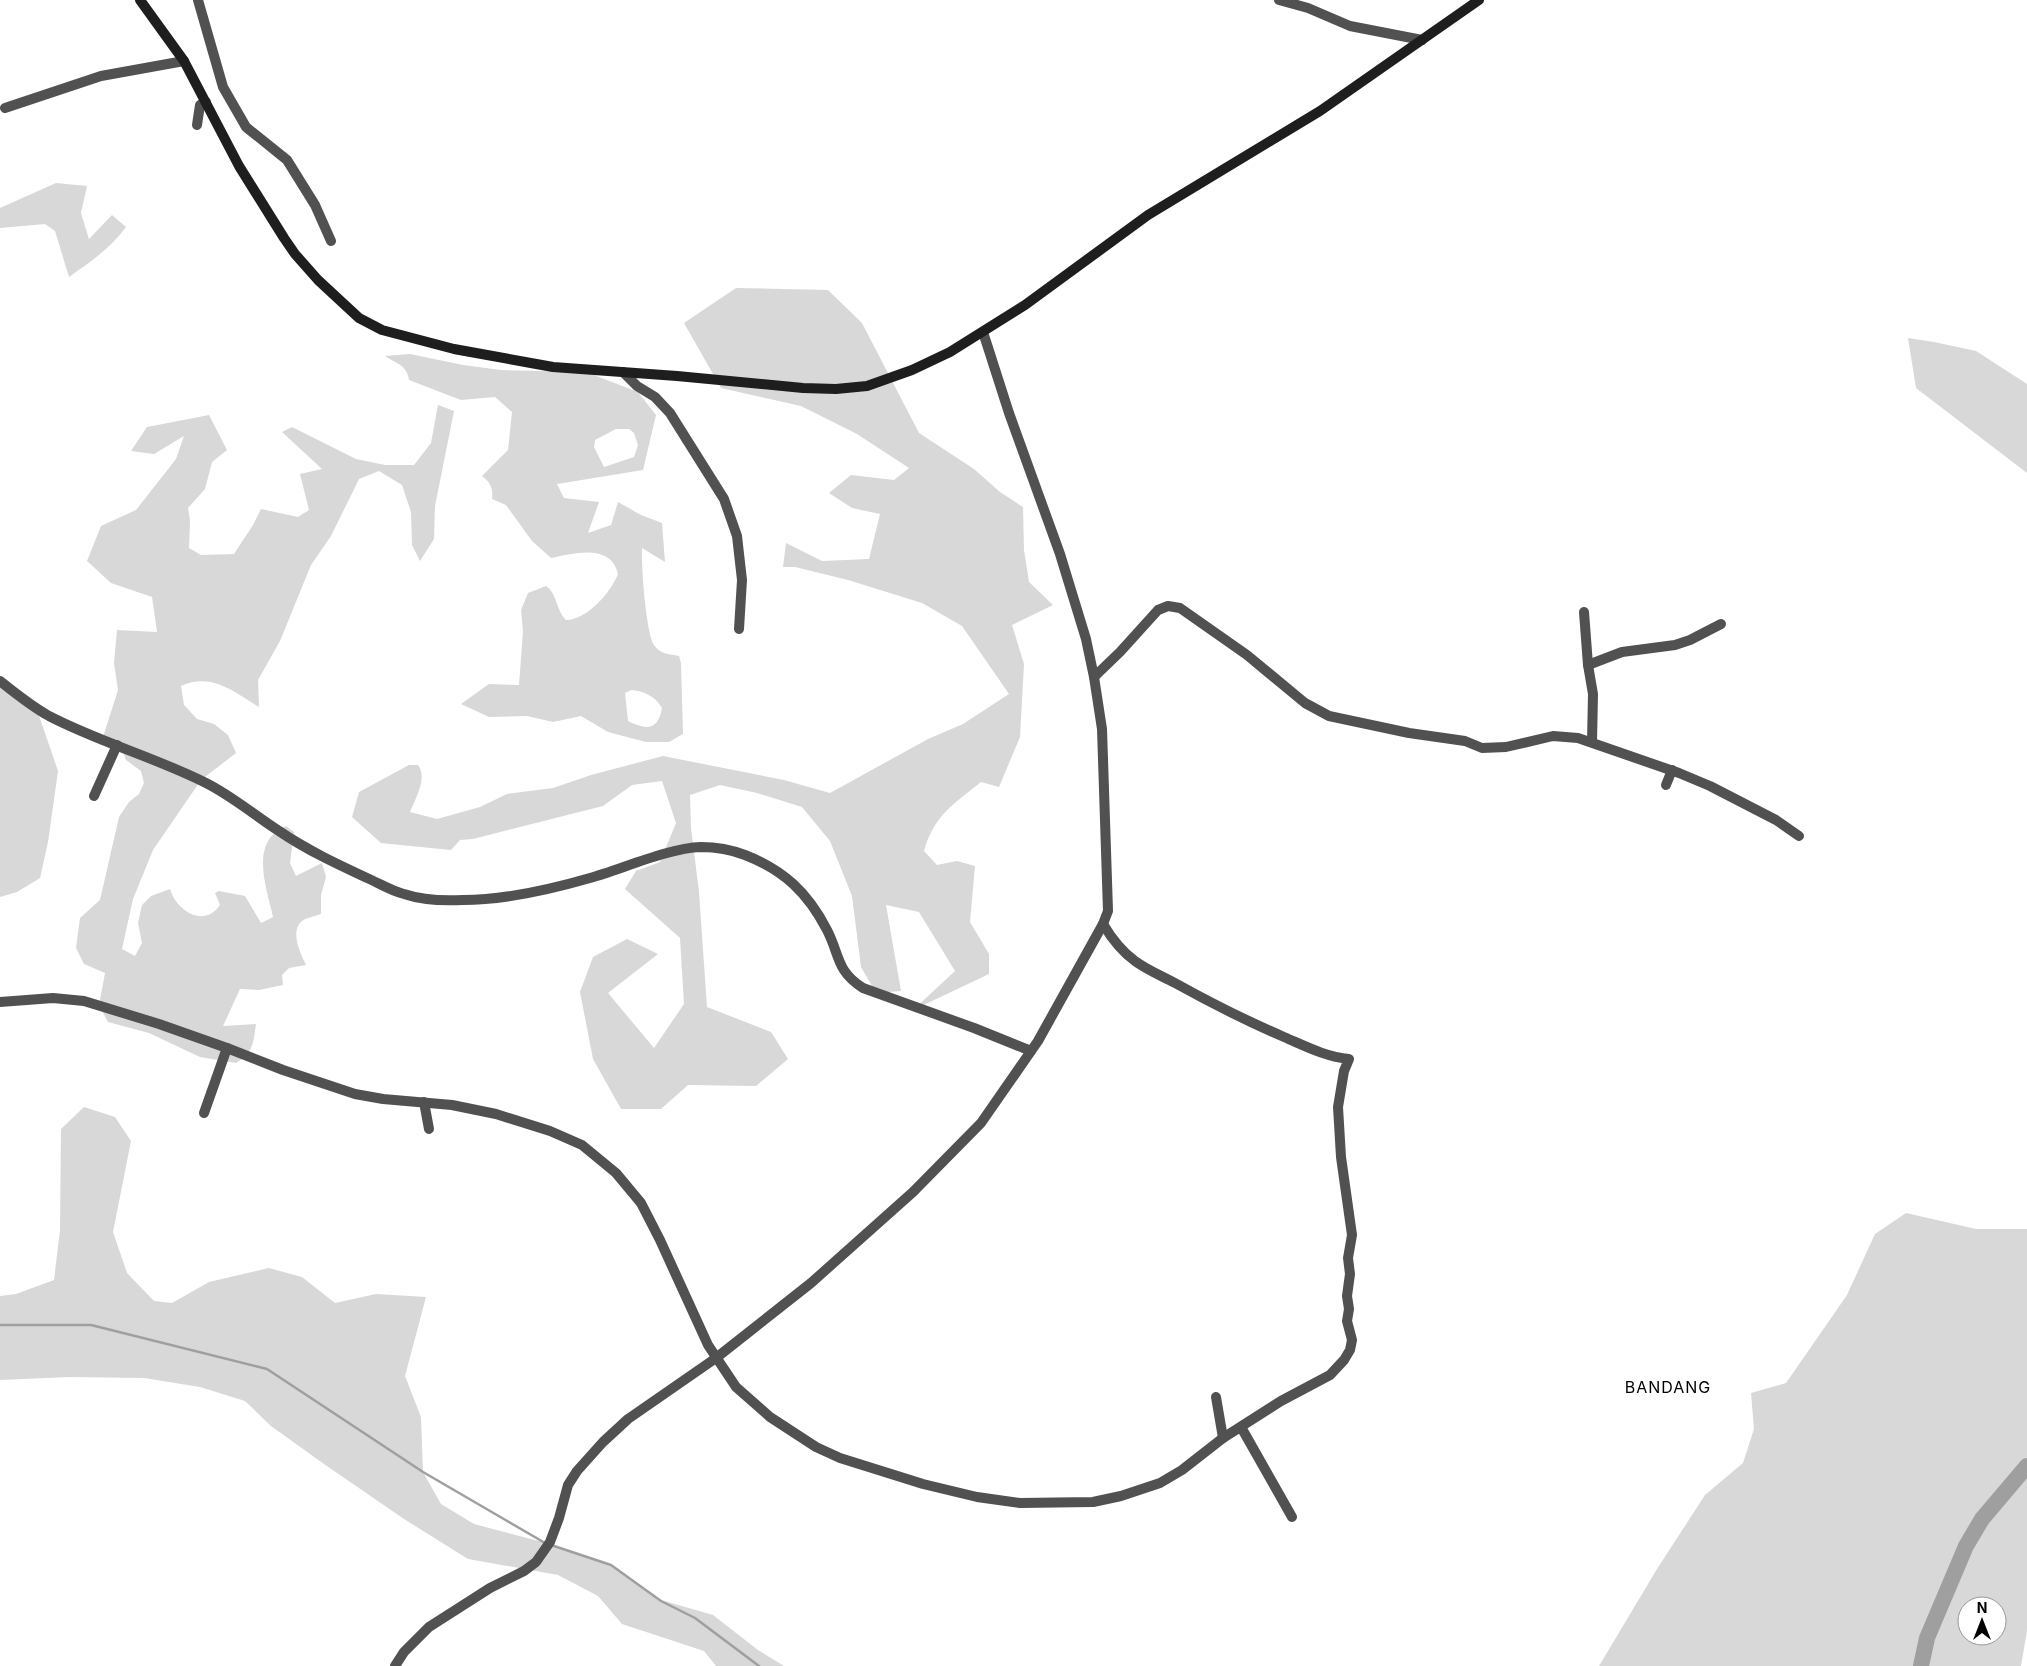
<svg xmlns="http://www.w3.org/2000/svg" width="2027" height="1666" viewBox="0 0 2027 1666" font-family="Inter,sans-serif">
<rect width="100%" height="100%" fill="#fff"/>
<!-- green -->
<g fill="#d8d8d8" fill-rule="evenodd">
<path d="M 56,183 L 87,186 L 81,213 L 89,239 L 112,215 L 126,227 C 111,248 90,262 69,277 L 55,231 L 45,224 L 0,228 L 0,208 Z"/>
<path d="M 736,288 L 828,290 L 862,323 L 919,433 L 974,469 L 1000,492 L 1023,507 L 1024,550 L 1029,582 L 1053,605 L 1012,625 L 1024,664 L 1020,737 L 999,787 L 981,782 C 954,804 934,815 924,851 L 937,865 L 957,861 L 975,866 L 970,922 L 989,954 L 989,974 L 913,1010 L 955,971 L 919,912 L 886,905 L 901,991 L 876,993 L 861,967 L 852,896 L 830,841 L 802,807 L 757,793 L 720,785 L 690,795 L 691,828 L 699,892 L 707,1007 L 771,1032 L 788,1059 L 756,1086 L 688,1085 L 661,1109 L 621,1109 L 593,1059 L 580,992 L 593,957 L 627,939 L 658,954 L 608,993 L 654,1048 L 684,1004 L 680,938 L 625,889 L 636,871 L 660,862 L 676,823 L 662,781 L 632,785 L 603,806 L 473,839 L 460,840 L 451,850 L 381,843 L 352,817 L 359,792 L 409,765 L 418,765 C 428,778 415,799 410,812 L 437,819 L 480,807 L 507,794 L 553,788 L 591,775 L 663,756 L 784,780 L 830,793 L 928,739 L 963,724 L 1009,694 L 962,626 L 922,603 L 848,580 L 795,567 L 783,567 L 786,543 L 822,561 L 869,559 L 880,514 L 852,508 L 829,493 L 851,475 L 894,480 L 909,468 L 857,434 L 801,406 L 721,388 L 684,323 Z"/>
<polygon points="1908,338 1934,342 1976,351 2027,384 2027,473 1916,388"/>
<path d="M 410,354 L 463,365 L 501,370 L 586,372 L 638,392 L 656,415 L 643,470 L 557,484 L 564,498 L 599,502 L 588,533 L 611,525 L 618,502 L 641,515 L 662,523 L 665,562 L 642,548 C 641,565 646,633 654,645 C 660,654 669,654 679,656 L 681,663 L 683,734 L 669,742 L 646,742 L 608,732 L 581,716 L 553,722 L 527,716 L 489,717 L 461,704 L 489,684 L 519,685 L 523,631 L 521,610 L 528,593 L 546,586 C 557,593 556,610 566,620 C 587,620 611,592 618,574 C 611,543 574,553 551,558 L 532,541 L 506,505 L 492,499 C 493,488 491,483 482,476 L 508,450 L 512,412 L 495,397 L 461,400 L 409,380 C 407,365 397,364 385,356 ZM 616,429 L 629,429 L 634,433 L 638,445 L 634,457 L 604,467 L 594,447 L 595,440 ZM 631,690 C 644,691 655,696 662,708 C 658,731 646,730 628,721 L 625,693 Z"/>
<path d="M 438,405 L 454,411 L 435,506 L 434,539 L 420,561 L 412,545 L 411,512 L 402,485 L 379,471 L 359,479 L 331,536 L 311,565 L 280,641 L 258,680 L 259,707 C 234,692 212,672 181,686 L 184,705 L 197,719 L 214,724 L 228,735 L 236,753 L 201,780 L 153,850 L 133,899 L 122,949 L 135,956 L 142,943 L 138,923 L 142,905 L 151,896 L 170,889 C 176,910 204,929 220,905 L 215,893 L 219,891 L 245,896 L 261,923 L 273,917 C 268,894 255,859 270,838 C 273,833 281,829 286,826 L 294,832 L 290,863 L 296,876 L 322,863 L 326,877 L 321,895 L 321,914 C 316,916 310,917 305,919 C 288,928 300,953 306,965 L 289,968 L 282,975 L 283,985 L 259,990 L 240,989 L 223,1026 L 256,1024 C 253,1043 254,1052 236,1063 L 200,1057 L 149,1033 L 108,1022 L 99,1005 L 105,973 L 84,964 L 76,948 L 80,918 L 100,900 L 119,817 L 129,802 L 139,794 L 144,783 L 141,771 L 126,760 L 121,747 L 102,740 L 118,690 L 114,663 L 117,630 L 157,632 L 152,597 L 111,583 L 87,561 L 101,526 L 136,510 L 176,459 L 184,436 L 154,454 L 131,451 L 147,427 L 209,415 L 227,450 L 212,462 L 205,489 L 188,508 L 190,521 L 189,548 L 201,555 L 234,554 L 253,525 L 261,509 L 298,517 L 309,510 L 300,474 L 322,469 L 282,432 L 292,427 L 356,459 L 385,465 L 414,465 L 431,443 Z"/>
<polygon points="0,680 36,707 58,771 48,842 40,878 17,892 0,897"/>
<polygon points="84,1107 115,1117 131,1141 113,1232 127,1273 154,1301 172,1303 209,1282 269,1268 302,1277 335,1303 376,1294 426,1297 405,1376 421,1417 423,1472 441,1504 474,1524 546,1543 611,1565 661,1600 713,1615 758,1650 784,1666 716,1666 704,1651 622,1624 598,1596 558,1575 468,1559 404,1519 324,1464 271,1426 245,1401 200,1387 144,1378 69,1377 0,1380 0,1296 16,1294 54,1280 60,1230 61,1129"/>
<path d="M 1906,1213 L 1976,1229 L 2027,1229 L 2027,1631 L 2021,1666 L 1599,1666 L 1657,1569 L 1705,1495 L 1743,1463 L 1754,1429 L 1751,1393 L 1786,1383 L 1847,1295 L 1875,1234 ZM 1967,1606 L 1997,1606 L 1997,1636 L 1967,1636 Z"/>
</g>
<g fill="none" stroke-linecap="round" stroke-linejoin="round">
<!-- stream -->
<g stroke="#9f9f9f" stroke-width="2.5">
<polyline points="0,1325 91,1325 267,1369 423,1472 545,1543"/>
<polyline points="551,1545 611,1565 661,1601 695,1618 759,1666"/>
</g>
<!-- river -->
<polyline stroke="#9f9f9f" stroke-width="16" points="1921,1666 1927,1638 1966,1546 1982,1519 2027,1466"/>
<!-- minor -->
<g stroke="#515151" stroke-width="10">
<polyline points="198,0 223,87 246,127 287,160 315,205 331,241"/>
<polyline points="1279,0 1308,8 1350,26 1422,40"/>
<polyline points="5,108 101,76 184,61"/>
<polyline points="197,125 200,105 206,102"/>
<polyline points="623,372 637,386 655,397 670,413 724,499 737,536 742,580 739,629"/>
<polyline points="1584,612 1588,665 1593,694 1592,742"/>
<polyline points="1588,665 1622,652 1675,645 1690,640 1721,624"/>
<polyline points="1094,677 1120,652 1158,610 1168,606 1180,608 1247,655 1305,703 1329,716 1409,733 1465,741 1482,748 1506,747 1553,736 1578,738 1679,773 1710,786 1776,820 1799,836"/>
<path d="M 0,681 C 15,693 31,706 49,716 C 99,742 154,757 204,782 C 231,795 254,815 279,831 C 307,850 337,864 367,878 C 379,883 391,891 404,894 C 422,900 444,901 463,900 C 503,900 552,889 590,878 C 622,869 669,848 701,847 C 715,847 732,850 745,855 C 784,870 808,893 827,930 C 840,955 836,971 863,988 L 974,1028 L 1031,1051"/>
<polyline points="1666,785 1672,770"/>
<polyline points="94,796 117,745"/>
<path d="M 0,1002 L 53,998 L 84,1001 L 159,1024 L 227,1048 L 283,1070 L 355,1094 L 383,1099 L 452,1105 L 496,1114 L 550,1131 L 582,1145 L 616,1173 L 641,1203 L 660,1240 L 708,1345 L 736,1387 L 770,1417 L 816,1447 L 840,1458 L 923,1484 L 977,1497 L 1020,1503 L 1093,1502 L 1121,1496 L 1160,1483 L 1182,1470 L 1223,1438 L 1281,1401 L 1330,1375 L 1344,1360 L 1350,1350 L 1352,1340 L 1347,1321 L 1349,1309 L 1347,1296 L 1350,1274 L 1348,1258 L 1352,1235 L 1341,1157 L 1338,1107 L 1344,1071 L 1349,1059 C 1326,1057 1305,1046 1284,1037 C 1247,1021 1211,1003 1175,983 C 1162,976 1147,970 1135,961 C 1121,951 1112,939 1103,924"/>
<polyline points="424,1102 429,1129"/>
<polyline points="204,1113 227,1048"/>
<polyline points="1216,1397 1223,1438"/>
<polyline points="1241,1427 1292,1517"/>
<polyline points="395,1666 404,1652 429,1627 490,1588 524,1571 536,1562 550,1542 559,1518 568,1485 577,1471 603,1442 628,1419 716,1358 811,1283 913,1192 981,1123 1038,1041 1103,924 1108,911 1102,729 1094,677 1086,639 1060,554 1009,413 983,332"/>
</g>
<!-- secondary -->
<polyline stroke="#1e1e1e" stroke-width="10" points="140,0 184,61 239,166 284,238 295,254 318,280 359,318 382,330 454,349 553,367 677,376 803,388 836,389 867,386 912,370 950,352 1025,305 1148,215 1320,111 1479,0"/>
</g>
<g text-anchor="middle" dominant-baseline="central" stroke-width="4.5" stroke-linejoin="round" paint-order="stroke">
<!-- quarter labels -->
<g font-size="16" letter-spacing="1" fill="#000" stroke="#fff">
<text x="1668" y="1387">BANDANG</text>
</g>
</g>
<!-- north arrow -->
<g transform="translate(1982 1621)"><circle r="24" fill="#ffffff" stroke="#999999"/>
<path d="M0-4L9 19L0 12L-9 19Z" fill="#000000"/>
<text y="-8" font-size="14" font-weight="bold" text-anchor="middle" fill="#000000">N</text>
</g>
</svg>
